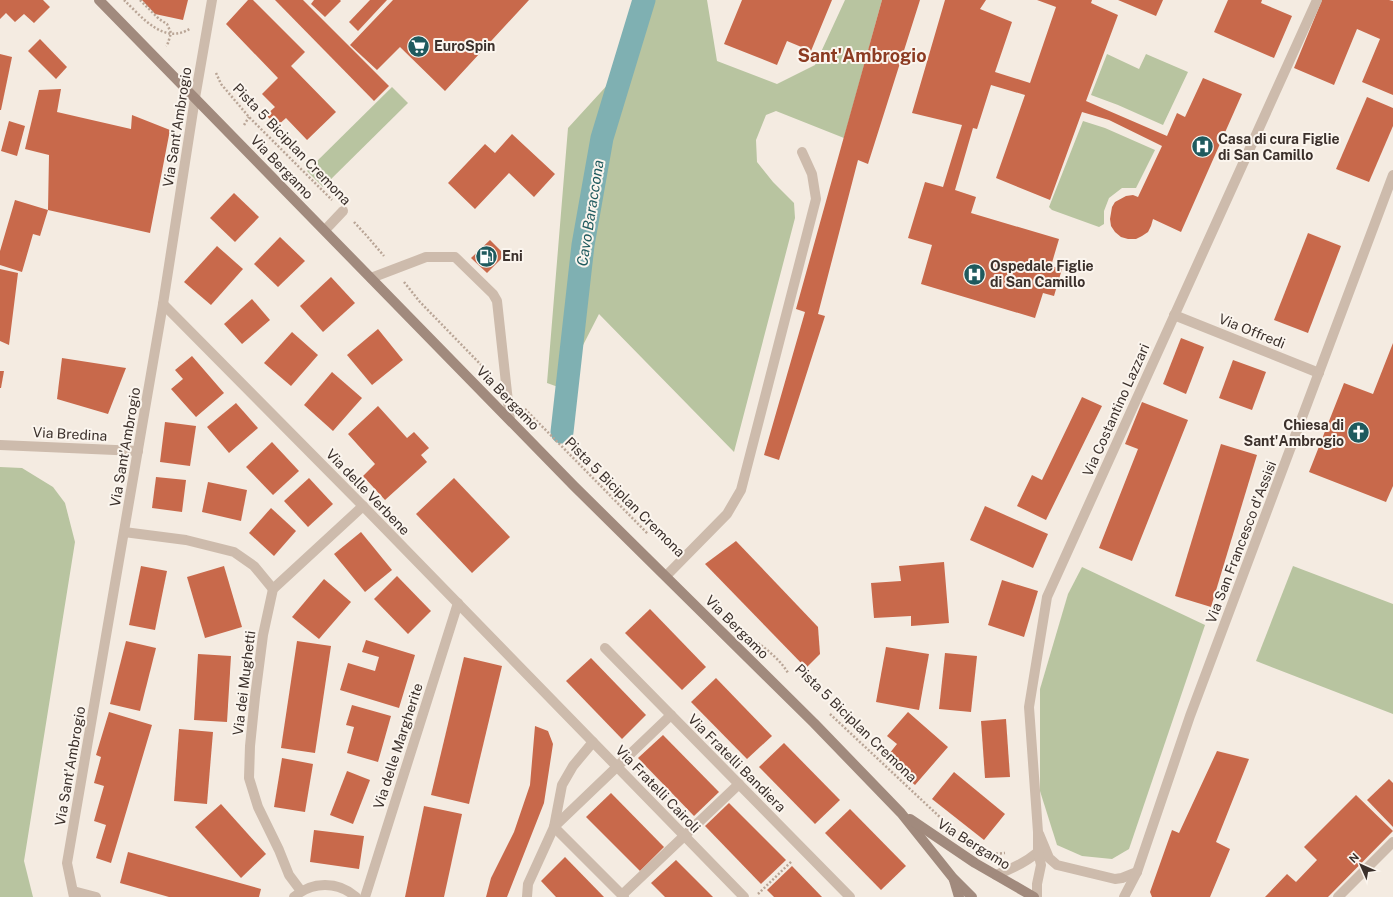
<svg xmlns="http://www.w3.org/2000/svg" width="1393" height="897" viewBox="0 0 1393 897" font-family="'Public Sans',sans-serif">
<rect width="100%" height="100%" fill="#f4ebe1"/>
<!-- green -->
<g fill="#b8c4a0">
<polygon points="638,0 707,0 717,61 777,84 815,65 845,0 882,0 844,138 776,111 766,115 756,140 757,162 773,182 794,203 795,218 734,452 599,314 561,388 547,383 568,128 611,81"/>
<polygon points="1107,54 1139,69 1146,54 1188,72 1163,125 1118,105 1091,95"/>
<polygon points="392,87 408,103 323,187 307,171"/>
<polygon points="1083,121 1105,128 1155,150 1136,188 1122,188 1109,198 1104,211 1104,224 1099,227 1052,210 1049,207"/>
<polygon points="0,467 22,468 53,487 65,503 75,542 24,861 33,897 0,897"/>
<polygon points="1293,566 1393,604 1393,714 1256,661"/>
<polygon points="1082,567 1205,625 1129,849 1112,859 1082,856 1057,845 1040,791 1040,689 1068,594"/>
</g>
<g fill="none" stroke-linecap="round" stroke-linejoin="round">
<!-- canal -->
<polyline stroke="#7fb0b2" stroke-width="23" points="562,432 583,245 602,138 644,0"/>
</g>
<!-- building -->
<g fill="#c8694b">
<polygon points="0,0 43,0 50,7 34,23 24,14 15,22 6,13 0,19"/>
<polygon points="142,0 188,0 183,20 155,14"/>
<polygon points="248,0 253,0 305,52 291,66 336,112 307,140 286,118 277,126 266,115 275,107 262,94 278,78 226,24"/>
<polygon points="275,0 303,0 389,86 374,101"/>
<polygon points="314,0 340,0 341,1 325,17 311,4"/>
<polygon points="370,0 387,0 358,31 349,22"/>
<polygon points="393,0 529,0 445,91 400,47 377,70 350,45"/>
<polygon points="742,0 832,0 811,51 787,41 777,65 724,44"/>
<polygon points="882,0 920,0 868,164 858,160 818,314 825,316 779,460 764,455 805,312 796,309"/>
<polygon points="945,0 986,0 980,9 1012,22 995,72 1030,83 1056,7 1037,0 1092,0 1091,3 1118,15 1086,101 1167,136 1177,113 1185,117 1203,78 1242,94 1181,232 1153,219 1151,226 1148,232 1142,236 1136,239 1128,239 1121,237 1115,232 1111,226 1110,219 1112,207 1115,202 1126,196 1133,195 1138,197 1162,146 1109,120 1082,112 1050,200 996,178 1025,95 991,85 977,129 973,128 955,190 976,197 971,213 1059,239 1051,266 1062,269 1054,296 1043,293 1035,318 921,284 932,245 908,238 925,182 943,187 962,125 912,113"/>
<polygon points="1118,0 1163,0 1156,16"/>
<polygon points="1228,0 1262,0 1261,3 1292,16 1274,58 1214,32"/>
<polygon points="1322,0 1389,0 1393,1 1393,95 1362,82 1380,39 1357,29 1334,85 1294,68"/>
<polygon points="40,39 67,67 56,79 28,51"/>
<polygon points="0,54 12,57 1,110 0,110"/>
<polygon points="61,89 57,112 131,129 132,115 170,130 150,233 48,210 49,155 25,149 39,90"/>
<polygon points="1367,97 1393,108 1393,126 1369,182 1336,169"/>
<polygon points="9,121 25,126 17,156 1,151"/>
<polygon points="512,134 555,174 534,197 509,173 475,209 448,183 485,144 495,153"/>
<polygon points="234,193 259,217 235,242 210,218"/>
<polygon points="15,200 48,210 40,236 33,234 22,272 0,265 0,251"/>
<polygon points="1308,233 1341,246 1308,333 1274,320"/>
<polygon points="280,237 305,261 278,287 254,264"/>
<polygon points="490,240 505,255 487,273 471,258"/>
<polygon points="217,246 243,269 211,305 184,282"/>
<polygon points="0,269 18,273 9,345 0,341"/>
<polygon points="331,277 355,303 323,332 300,306"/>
<polygon points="252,299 270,320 242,344 224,324"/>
<polygon points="378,329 403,360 372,385 347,355"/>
<polygon points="292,332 318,355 291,386 264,363"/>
<polygon points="1181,338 1204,347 1186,394 1163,384"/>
<polygon points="1393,343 1393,486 1386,502 1309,472 1344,383 1373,394"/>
<polygon points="192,356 224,393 196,417 171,389 183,379 175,370"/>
<polygon points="62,358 126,368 108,414 57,399"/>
<polygon points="1233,360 1266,372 1252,410 1219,398"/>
<polygon points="0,371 4,371 1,388 0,388"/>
<polygon points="332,372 362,398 333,431 304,405"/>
<polygon points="1082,397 1102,406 1046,520 1017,506 1032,475 1042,480"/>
<polygon points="1142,402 1188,420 1132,561 1099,548 1138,449 1125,444"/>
<polygon points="236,403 258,428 229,453 207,427"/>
<polygon points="378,406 407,438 414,432 429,448 421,455 427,462 385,500 363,476 375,464 348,434"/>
<polygon points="165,422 196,426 190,466 160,462"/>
<polygon points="272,442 299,471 273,495 246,467"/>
<polygon points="1221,444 1257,455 1211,607 1175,596"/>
<polygon points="156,477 186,480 182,512 152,508"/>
<polygon points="309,478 333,504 308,527 284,501"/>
<polygon points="454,478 510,537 472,573 416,514"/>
<polygon points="208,482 247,490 241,521 202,512"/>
<polygon points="985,506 1048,534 1033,568 970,540"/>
<polygon points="271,508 296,531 274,556 249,533"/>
<polygon points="361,532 392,570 365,592 334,554"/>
<polygon points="736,541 818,627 820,654 806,668 705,564"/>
<polygon points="944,562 949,623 911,626 911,616 874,618 871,583 901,581 899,566"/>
<polygon points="141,566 167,571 155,630 129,625"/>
<polygon points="224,566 242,627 205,638 187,577"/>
<polygon points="397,576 431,611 408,634 374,599"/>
<polygon points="324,579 351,602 319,639 292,617"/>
<polygon points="1002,580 1038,591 1024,637 988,625"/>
<polygon points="650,609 706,667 682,690 625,633"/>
<polygon points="366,640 415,655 399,708 340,690 348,663 375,671 379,657 362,652"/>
<polygon points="126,641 156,648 140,711 110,704"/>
<polygon points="297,641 331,646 315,753 281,748"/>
<polygon points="886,647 929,654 919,710 876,702"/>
<polygon points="945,653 977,656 971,712 939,709"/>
<polygon points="198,654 231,656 227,722 194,720"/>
<polygon points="464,657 502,666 469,804 431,795"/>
<polygon points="591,658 646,715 622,739 566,681"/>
<polygon points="716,678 772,736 747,759 691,702"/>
<polygon points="352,705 391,716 378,762 347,753 354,727 346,725"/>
<polygon points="109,712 152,725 111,863 96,858 106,825 94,821 104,786 94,783 101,757 96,755"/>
<polygon points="908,712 948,747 915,785 885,759 897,744 887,736"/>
<polygon points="1006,719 1010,777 985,778 981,721"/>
<polygon points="535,726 548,731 553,744 544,803 507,897 486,897 491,878 514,832 530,785"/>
<polygon points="179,729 213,732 207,804 174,801"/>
<polygon points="663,735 719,792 694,816 638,758"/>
<polygon points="784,743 840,800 815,824 759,767"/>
<polygon points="1217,751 1249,759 1216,842 1230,849 1210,897 1152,897 1150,892 1172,830 1179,833"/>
<polygon points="282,758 313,764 305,812 274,807"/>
<polygon points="347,771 370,780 353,824 330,815"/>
<polygon points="954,772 1005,814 984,840 932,799"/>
<polygon points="1389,779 1393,783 1393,827 1367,800"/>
<polygon points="611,793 664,847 640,871 586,817"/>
<polygon points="1356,795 1393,831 1328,897 1265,897 1287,874 1296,882 1317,860 1304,847"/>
<polygon points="729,803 786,860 761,884 705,826"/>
<polygon points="221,804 266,854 241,878 195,827"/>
<polygon points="424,806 462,814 444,897 405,897"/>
<polygon points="850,809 906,866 881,890 825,833"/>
<polygon points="314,830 364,836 359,869 310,862"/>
<polygon points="128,852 261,889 259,897 169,897 120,883"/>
<polygon points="565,857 604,897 556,897 541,881"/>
<polygon points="676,860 713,897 665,897 651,883"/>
<polygon points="792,866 822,897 774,897 767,890"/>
</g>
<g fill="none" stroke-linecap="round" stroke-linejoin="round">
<!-- path -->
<g stroke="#b9a596" stroke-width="2.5" stroke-dasharray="2 2" stroke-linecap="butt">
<path d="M 124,0 C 142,17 164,46 191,28"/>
<polyline points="140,0 159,19 167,24 171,33 168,43 166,46"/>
<polyline points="216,73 221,84 249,117 332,200"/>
<polyline points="244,125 249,117"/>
<polyline points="354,222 366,235 384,256"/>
<polyline points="404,282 420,302 488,372"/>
<polyline points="525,409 648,534"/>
<path d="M 758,643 C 769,651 781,661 788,673"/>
<polyline points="830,714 943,820"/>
<polyline points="992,854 1005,853"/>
<polyline points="758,894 792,861"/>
</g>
<!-- service -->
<g stroke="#cdbbac" stroke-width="10">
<polyline points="325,230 343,211"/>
<polyline points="371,278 426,257 455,257 493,294 497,301 510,420"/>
<polyline points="666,576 727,514 741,490 816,199 812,174 802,152"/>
</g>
<!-- minor -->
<g stroke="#cdbbac" stroke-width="10">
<polyline points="163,304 363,506 744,897"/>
<polyline points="1174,315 1319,373"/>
<polyline points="124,532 186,540 234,552 254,566 273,589"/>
<polyline points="605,648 850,897"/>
<polyline points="554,827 671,715"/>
<polyline points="554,827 624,897"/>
<polyline points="73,891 96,897"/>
<polyline points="301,891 289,875 279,850 258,807 249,778 250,746 255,697 263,635 273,589 363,506"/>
<polyline points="622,895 739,784"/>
<path d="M 294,897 C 312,881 338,881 356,897"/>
<polyline points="365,897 458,603"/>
<polyline points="527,897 528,884 554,827 562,785 573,766 593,742"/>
<polyline points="1338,897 1393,842"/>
</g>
<!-- tertiary -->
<g stroke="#cdbbac" stroke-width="10">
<polyline points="0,445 138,451"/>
<polyline points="1039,834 1049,858 1057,865 1115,879 1122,878 1137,872"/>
<path d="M 996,875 C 1012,869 1025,863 1038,852"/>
<polyline points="74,897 67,863 163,304 195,98 212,0"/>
<polyline points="1037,897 1037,884 1041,865 1038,852 1038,832 1029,707 1047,597 1317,0"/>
<polyline points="1124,897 1137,872 1190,716 1393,175"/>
</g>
<!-- secondary -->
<g stroke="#a18a7d" stroke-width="10">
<polyline points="99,0 574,486 814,723 901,813 953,878 972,897"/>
<polyline points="910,819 975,863 1034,897"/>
<polyline points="954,880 959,897"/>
</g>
</g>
<!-- icons -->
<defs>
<symbol id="supermarket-disc" viewBox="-11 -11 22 22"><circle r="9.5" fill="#1f5a5e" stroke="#fbf5ee"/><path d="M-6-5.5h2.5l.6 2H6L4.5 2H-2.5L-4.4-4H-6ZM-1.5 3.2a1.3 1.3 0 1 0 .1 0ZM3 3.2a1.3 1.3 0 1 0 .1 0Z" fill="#fff"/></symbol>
<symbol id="hospital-disc" viewBox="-11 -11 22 22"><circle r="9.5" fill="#1f5a5e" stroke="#fbf5ee"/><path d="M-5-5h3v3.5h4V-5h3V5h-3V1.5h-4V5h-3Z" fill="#fff"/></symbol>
<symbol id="fuel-disc" viewBox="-11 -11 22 22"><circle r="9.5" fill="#1f5a5e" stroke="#fbf5ee"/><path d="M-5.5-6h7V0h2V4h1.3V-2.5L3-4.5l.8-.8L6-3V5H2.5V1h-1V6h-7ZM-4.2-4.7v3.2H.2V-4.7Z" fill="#fff"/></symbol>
<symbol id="church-disc" viewBox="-11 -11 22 22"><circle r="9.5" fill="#1f5a5e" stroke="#fbf5ee"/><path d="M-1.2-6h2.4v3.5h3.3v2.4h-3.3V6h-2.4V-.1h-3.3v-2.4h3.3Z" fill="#fff"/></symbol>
</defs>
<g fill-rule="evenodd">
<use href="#supermarket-disc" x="406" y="34" width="25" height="25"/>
<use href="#hospital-disc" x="1190" y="134" width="25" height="25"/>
<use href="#fuel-disc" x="474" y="244" width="25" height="25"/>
<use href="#hospital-disc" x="962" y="262" width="25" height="25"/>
<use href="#church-disc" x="1346" y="420" width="25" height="25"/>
</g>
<g text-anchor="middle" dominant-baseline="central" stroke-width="4" stroke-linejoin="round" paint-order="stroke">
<!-- poi labels -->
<g font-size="14" font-weight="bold" fill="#3b302b" stroke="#fbf5ee" text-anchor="start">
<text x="434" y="46">EuroSpin</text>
<text x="1218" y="139">Casa di cura Figlie<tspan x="1218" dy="16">di San Camillo</tspan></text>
<text x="502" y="256">Eni</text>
<text x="990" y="266">Ospedale Figlie<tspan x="990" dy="16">di San Camillo</tspan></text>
<text x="1344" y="425" text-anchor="end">Chiesa di<tspan x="1344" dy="16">Sant'Ambrogio</tspan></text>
</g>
<!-- street labels -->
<g font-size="14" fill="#3b302b" stroke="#fbf5ee">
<text transform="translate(177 127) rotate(-81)">Via Sant'Ambrogio</text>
<text transform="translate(292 144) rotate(46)">Pista 5 Biciplan Cremona</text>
<text transform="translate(282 167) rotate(46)">Via Bergamo</text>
<text transform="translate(1252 331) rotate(22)">Via Offredi</text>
<text transform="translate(508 398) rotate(46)">Via Bergamo</text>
<text transform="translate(1116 410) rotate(-66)">Via Costantino Lazzari</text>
<text transform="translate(70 434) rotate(3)">Via Bredina</text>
<text transform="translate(125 447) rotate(-80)">Via Sant'Ambrogio</text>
<text transform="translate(368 492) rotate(46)">Via delle Verbene</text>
<text transform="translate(625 497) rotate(45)">Pista 5 Biciplan Cremona</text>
<text transform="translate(1241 542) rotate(-69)">Via San Francesco d'Assisi</text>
<text transform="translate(737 627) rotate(45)">Via Bergamo</text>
<text transform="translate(244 683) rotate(-83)">Via dei Mughetti</text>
<text transform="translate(856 723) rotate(44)">Pista 5 Biciplan Cremona</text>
<text transform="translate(398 746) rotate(-72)">Via delle Margherite</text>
<text transform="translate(737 763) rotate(45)">Via Fratelli Bandiera</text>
<text transform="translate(70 766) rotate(-80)">Via Sant'Ambrogio</text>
<text transform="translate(658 789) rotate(46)">Via Fratelli Cairoli</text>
<text transform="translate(974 844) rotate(32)">Via Bergamo</text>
</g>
<!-- water labels -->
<g font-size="15" font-style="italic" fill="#1f5a5e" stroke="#fbf5ee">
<text transform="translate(590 213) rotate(-81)">Cavo Baraccona</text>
</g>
<!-- district labels -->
<g font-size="18" font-weight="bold" fill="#8c3b22" stroke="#fbf5ee">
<text x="862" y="55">Sant'Ambrogio</text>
</g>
</g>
<!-- north arrow -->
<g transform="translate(1361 865) rotate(315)" stroke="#fbf5ee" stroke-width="3" paint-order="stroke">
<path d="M0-3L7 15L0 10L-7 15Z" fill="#3b302b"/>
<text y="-6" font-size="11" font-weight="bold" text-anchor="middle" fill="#3b302b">N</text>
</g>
</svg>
